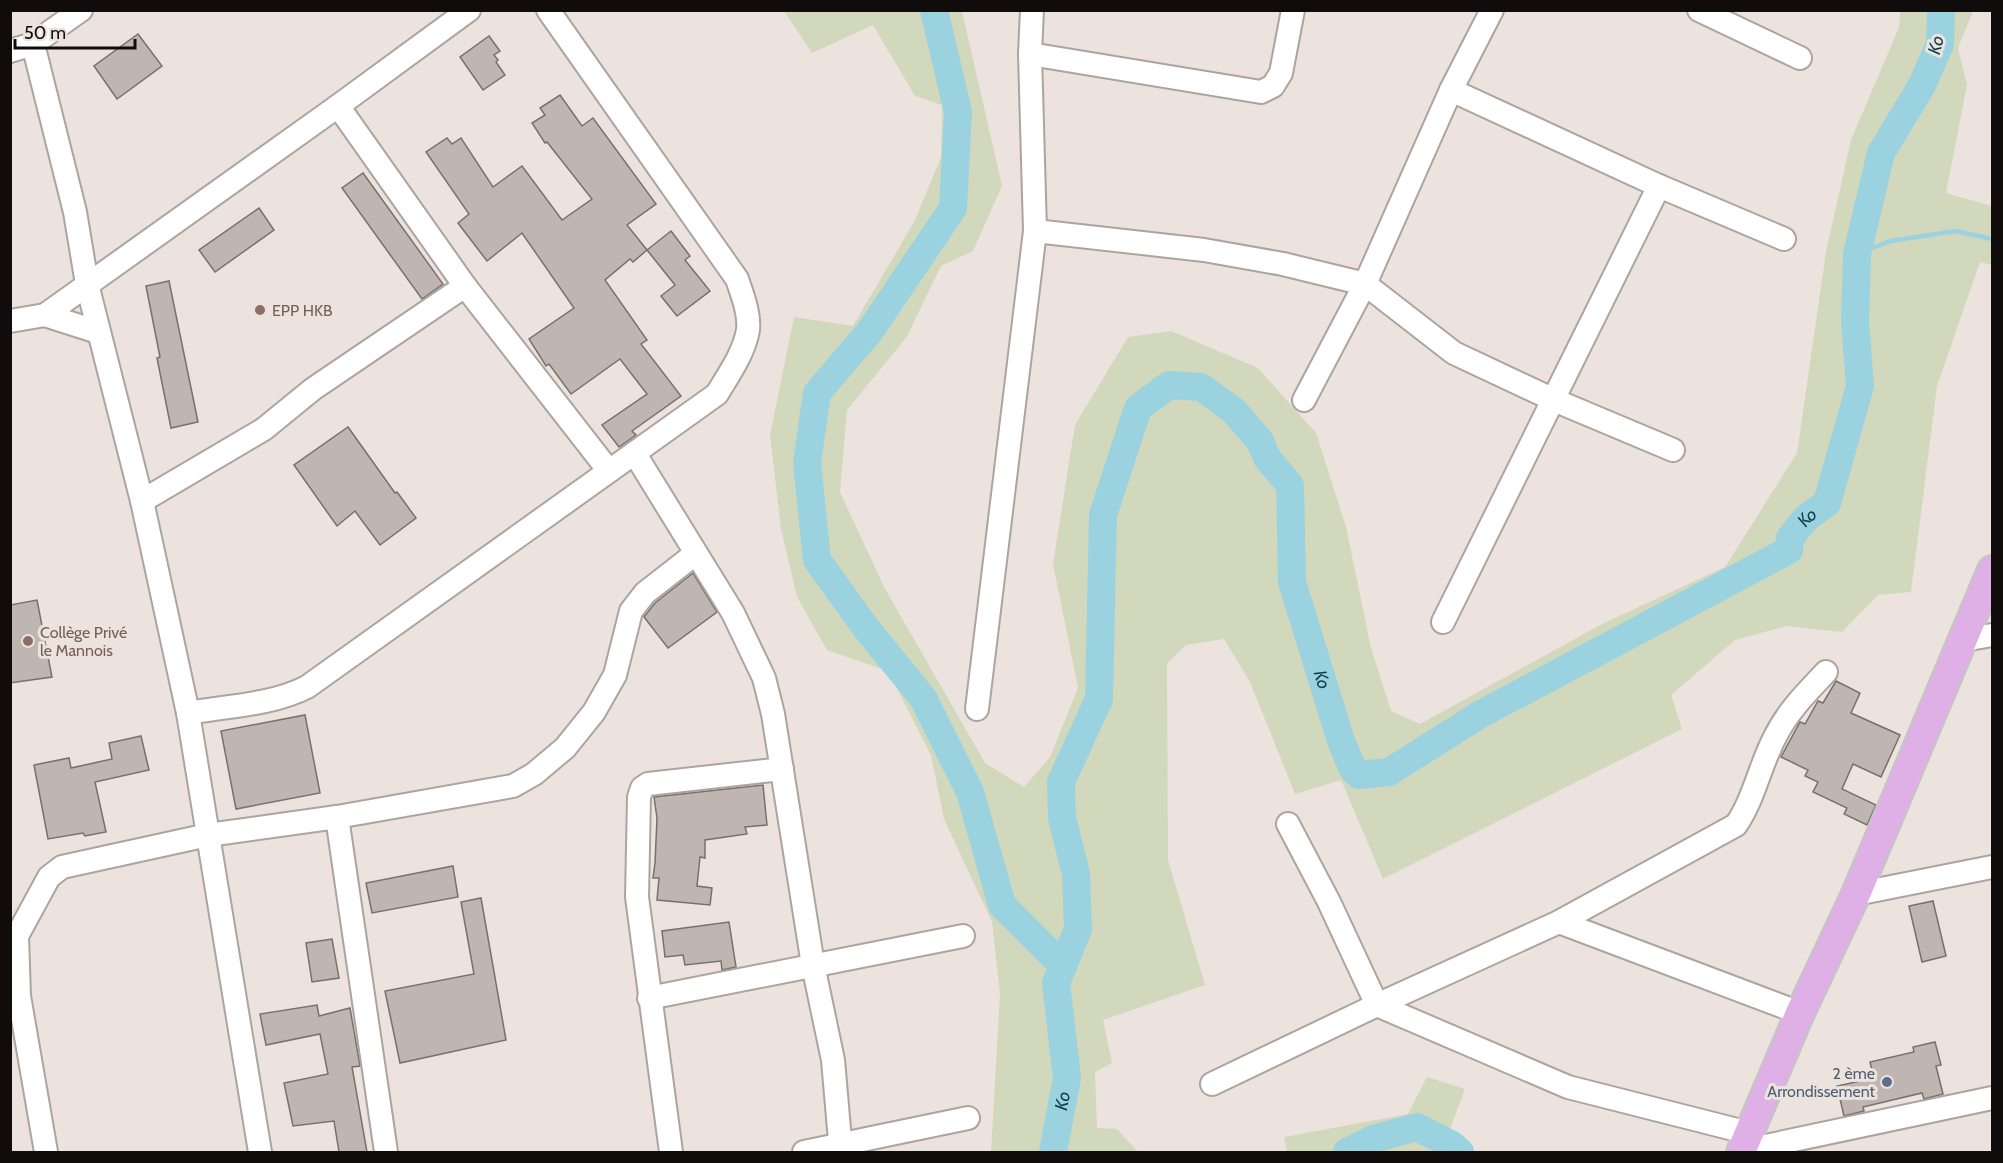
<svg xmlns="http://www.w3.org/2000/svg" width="2003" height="1163" viewBox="0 0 2003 1163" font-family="Cabin,sans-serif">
<rect width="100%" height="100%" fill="#ede3de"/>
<!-- green -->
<g fill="#d2d8bb">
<polygon points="784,11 962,11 1002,186 973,251 941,266 906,338 847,410 840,492 884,587 985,763 1024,787 1050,757 1078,688 1053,564 1075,425 1128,337 1171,331 1258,368 1316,433 1346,527 1371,648 1391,711 1420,724 1604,623 1725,567 1797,453 1826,252 1851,140 1899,27 1900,11 1973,11 1958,48 1967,85 1946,193 1992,206 1992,265 1980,262 1937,386 1911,592 1878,595 1842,632 1786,626 1735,640 1671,695 1682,729 1383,879 1341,780 1295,794 1250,682 1224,639 1186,645 1167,664 1168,860 1205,985 1103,1020 1112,1063 1095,1072 1097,1128 1117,1129 1138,1152 991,1152 1000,994 992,922 944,819 931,755 888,671 827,650 797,597 781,529 770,435 794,317 853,326 914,222 941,157 942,105 915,96 873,25 812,53"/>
<polygon points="1427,1077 1465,1089 1449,1132 1473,1152 1287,1152 1284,1137 1408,1114"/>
</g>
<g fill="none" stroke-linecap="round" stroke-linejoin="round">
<!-- stream -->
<polyline stroke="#9ad2e0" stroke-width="4.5" points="1857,254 1890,241 1956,231 1992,239"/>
<!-- river -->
<g stroke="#9ad2e0" stroke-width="28">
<polyline points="934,10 958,112 953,208 870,331 817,393 807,463 817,560 866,628 923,698 970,792 1002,905 1063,966"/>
<path id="s1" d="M 1053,1152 L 1067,1078 L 1056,983 L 1078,929 L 1076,874 L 1062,818 L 1061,782 L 1099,699 L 1103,515 L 1138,408 L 1169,385 L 1201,387 L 1234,411 L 1260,441 L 1267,458 L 1290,485 L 1292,582 L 1341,741 L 1353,769 L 1359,775 L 1389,772 L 1479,715 L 1789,550 L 1790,538 L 1806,518 L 1827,503 L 1860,386 L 1855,322 L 1857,254 L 1881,153 L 1922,85 L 1940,44 L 1941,10"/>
<polyline points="1347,1152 1373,1139 1417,1127 1452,1145 1460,1152"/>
</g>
</g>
<!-- building -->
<g fill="#bfb5b1" stroke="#79706c" stroke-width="1.5">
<polygon points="138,34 162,66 117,99 94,66"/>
<polygon points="489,36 500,51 494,55 498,60 496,62 505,75 483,90 460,57"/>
<polygon points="560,95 582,126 593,118 656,204 627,225 647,250 633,262 630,259 605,280 647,340 641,344 681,396 632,431 636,435 619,447 602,425 647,394 620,359 571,394 549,364 546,366 529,339 574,308 522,233 487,261 458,223 469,214 426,152 447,138 452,144 461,138 493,187 522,166 562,220 592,199 547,142 545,143 532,123 545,115 540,108"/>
<polygon points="363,173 443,284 422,299 342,188"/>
<polygon points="259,208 274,230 215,272 199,250"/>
<polygon points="671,231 690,256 685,260 710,291 677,316 661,296 675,285 647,250"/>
<polygon points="169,281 198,422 171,428 157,358 160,357 146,286"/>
<polygon points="348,427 395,493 397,492 416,518 380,545 355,511 337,526 294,465"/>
<polygon points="693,573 717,612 668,648 644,617 655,603"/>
<polygon points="37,600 52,677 10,683 10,605"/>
<polygon points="1836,681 1860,693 1851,713 1900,735 1881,777 1853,764 1842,789 1876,805 1867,825 1844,814 1847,808 1813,792 1818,782 1805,776 1808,770 1781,757 1800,722 1805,724 1818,701 1823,703"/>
<polygon points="305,715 320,793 236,809 221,731"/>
<polygon points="141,736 149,770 95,782 106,832 85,836 83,833 48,839 34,765 69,758 71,768 112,759 109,743"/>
<polygon points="763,785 767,825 745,827 747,834 705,840 705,858 700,857 697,886 712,888 710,905 657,900 659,878 653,878 655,863 657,818 654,797"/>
<polygon points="453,866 458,897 372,913 366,883"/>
<polygon points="481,898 506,1040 400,1063 385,991 474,974 461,902"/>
<polygon points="1933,901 1946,956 1922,962 1909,906"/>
<polygon points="729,922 736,967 722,970 721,961 685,965 683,955 665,957 662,931"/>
<polygon points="332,939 339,978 312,982 306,943"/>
<polygon points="317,1005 319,1016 350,1008 360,1066 352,1067 367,1152 339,1152 334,1121 293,1126 284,1083 328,1074 320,1034 266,1045 260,1014"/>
<polygon points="1935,1042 1941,1065 1936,1066 1943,1094 1924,1099 1922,1093 1863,1107 1864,1111 1844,1116 1837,1086 1874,1078 1870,1062 1914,1052 1913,1047"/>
</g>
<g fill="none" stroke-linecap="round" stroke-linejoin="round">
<defs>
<g id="minor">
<polyline points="1699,10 1800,58"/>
<polyline points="33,44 75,212 87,284 142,501 188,713 260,1152"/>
<polyline points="10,51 33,44 81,10"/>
<polyline points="1030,54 1261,92 1273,86 1281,73 1293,10"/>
<polyline points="1451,90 1659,186 1784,239"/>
<polyline points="1035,231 1204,250 1283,264 1365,284 1454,353 1554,400 1673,450"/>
<polyline points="465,286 609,471"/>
<polyline points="45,315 98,332"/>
<polyline points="10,321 45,315 338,106 469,10"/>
<polyline points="1304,400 1365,284 1451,90 1492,10"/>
<polyline points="635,454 733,613 764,678 773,714 813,965 833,1060 841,1152"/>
<polyline points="142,501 264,429 313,389 465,286 338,106"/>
<polyline points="1443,622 1659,186"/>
<polyline points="1964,640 1992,635"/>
<polyline points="977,709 1035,231 1030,54 1032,10"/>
<path d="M 188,713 C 227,706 272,705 307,687 L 717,394 C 729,374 744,353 748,330 C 750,314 742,294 737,279 L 548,10"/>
<polyline points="337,817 386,1152"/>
<polyline points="1288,824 1329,902 1377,1005 1568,1087 1749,1133"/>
<polyline points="1856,894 1992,867"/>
<polyline points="1559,922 1800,1013"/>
<polyline points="649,998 963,936"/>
<path d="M 1212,1084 L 1377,1005 L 1559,922 L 1736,825 C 1754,799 1760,765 1775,737 C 1787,712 1807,692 1826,672"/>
<polyline points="1742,1151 1992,1098"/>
<polyline points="46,1152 19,996 17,936 49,877 62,867 208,835 337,817 513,786 534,774 565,748 594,712 615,675 631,611 645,593 695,554"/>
<polyline points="671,1152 637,897 639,797 642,788 648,784 782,769"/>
<polyline points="804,1152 968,1118"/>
</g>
<polyline id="major" points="1741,1152 1800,1013 1856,894 1992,570"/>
</defs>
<!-- minor casing -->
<use href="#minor" stroke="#ada49f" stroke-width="26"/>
<!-- major casing -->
<use href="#major" stroke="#c5c5c4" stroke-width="32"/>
<!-- minor -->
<use href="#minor" stroke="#fff" stroke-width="22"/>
<!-- major -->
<use href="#major" stroke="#dfb0e6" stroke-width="28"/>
</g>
<!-- markers -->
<g fill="#8d6e63" stroke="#ede3de" stroke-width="2">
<circle cx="260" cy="310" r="6"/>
<circle cx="28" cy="641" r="6"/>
</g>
<circle fill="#5c6f8a" stroke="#ede3de" stroke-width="2" cx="1887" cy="1082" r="6"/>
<g text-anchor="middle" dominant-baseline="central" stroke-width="6" stroke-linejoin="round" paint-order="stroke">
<!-- education labels -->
<g font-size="16" fill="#785e54" stroke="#ede3de" text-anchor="start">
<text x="272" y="310">EPP HKB</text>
<text x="40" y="632">Collège Privé<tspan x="40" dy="18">le Mannois</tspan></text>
</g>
<!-- service labels -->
<g font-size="16" fill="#4e5e75" stroke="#ede3de" text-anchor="end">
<text x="1875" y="1073">2 ème<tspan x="1875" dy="18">Arrondissement</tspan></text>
</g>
<!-- water labels -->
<g font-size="18" font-style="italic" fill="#0d414b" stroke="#ede3de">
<text transform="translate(1936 45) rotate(-76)">Ko</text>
<text stroke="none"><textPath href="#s1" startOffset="1800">Ko</textPath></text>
<text stroke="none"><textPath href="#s1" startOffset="1170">Ko</textPath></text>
<text stroke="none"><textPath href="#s1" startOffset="52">Ko</textPath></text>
</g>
</g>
<!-- border -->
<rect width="2003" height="1163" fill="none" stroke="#0f0c0b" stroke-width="24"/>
<!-- scale -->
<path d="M15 39v9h120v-9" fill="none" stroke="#0f0c0b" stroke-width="3"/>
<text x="24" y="39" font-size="18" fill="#0f0c0b" stroke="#ede3de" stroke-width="4.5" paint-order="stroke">50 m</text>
</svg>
